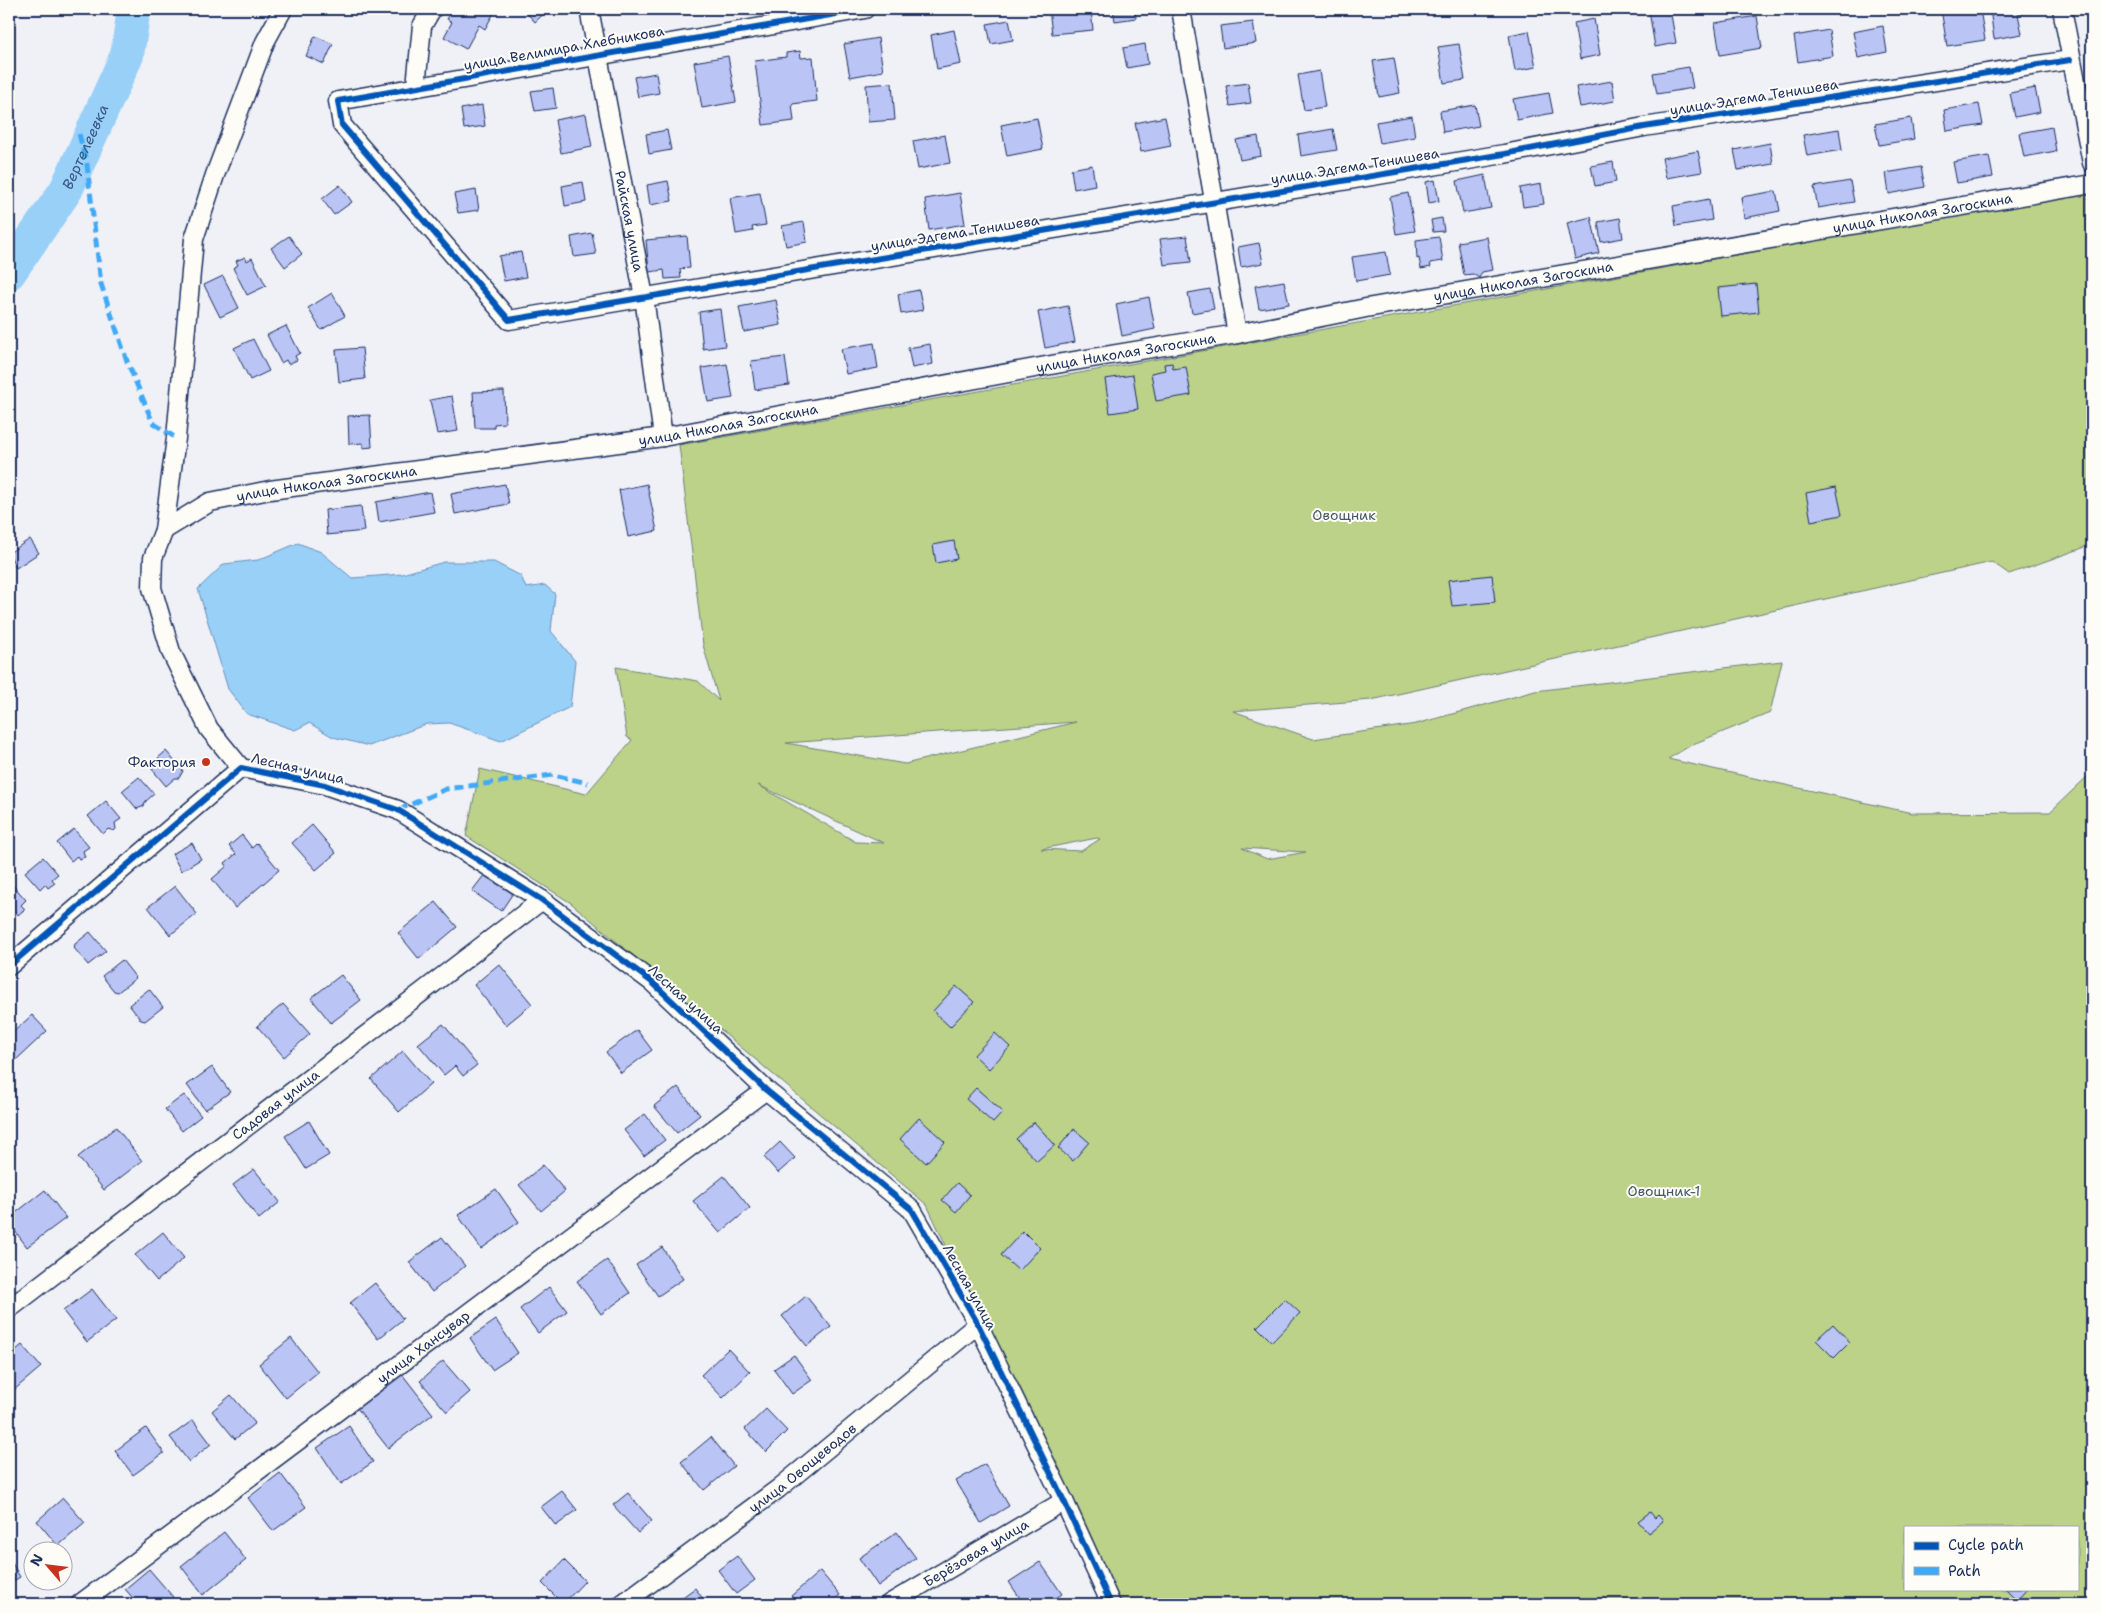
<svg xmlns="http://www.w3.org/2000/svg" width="2101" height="1613" viewBox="0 0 2101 1613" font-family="'Shantell Sans',sans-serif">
<rect width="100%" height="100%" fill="#f0f1f7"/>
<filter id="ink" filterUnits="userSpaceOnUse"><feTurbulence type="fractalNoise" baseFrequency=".02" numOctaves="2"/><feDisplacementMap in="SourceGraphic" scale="10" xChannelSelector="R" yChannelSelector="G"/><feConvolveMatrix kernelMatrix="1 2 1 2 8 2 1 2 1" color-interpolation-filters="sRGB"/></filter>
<g filter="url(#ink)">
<!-- green -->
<path fill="#bcd289" stroke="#6c8074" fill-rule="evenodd" d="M 2092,191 L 2092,543 L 2080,549 L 2009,574 L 1992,562 L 1371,700 L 1233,711 L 1313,739 L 1416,724 L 1535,691 L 1782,661 L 1770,713 L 1693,744 L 1668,759 L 1912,813 L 2050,812 L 2092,772 L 2092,1604 L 1115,1604 L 927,1205 L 571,903 L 466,836 L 480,769 L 586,794 L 632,740 L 627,737 L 616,667 L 698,681 L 719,701 L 703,645 L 679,445 ZM 1076,722 L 905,764 L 786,743 ZM 758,785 L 884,843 L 856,842 ZM 1097,838 L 1100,839 L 1081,851 L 1041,849 ZM 1242,848 L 1305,852 L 1306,852 L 1267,859 ZM 1905,1527 L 2077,1527 L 2077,1589 L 1905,1589 Z"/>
<!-- water -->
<polygon fill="#99d0f8" stroke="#6790ba" points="298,543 321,552 352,578 402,574 444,562 494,562 521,576 526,588 545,585 555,594 551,631 575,661 570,707 501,741 449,723 427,724 369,746 333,737 309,723 295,730 247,714 228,689 198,589 224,564 258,560"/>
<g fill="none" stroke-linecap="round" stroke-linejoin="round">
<!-- river -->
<path stroke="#99d0f8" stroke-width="34" id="s1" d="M 9,273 L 66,190 L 127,55 L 134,9"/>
</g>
<!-- building -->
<g fill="#bac4f5" stroke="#1b2f5e">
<polygon points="453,9 496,9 485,29 479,25 466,49 444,37 452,22 447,19"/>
<polygon points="523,9 549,9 535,22"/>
<polygon points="1049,9 1091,9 1093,30 1052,34"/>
<polygon points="1113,9 1135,9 1136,18 1115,21"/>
<polygon points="1670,9 1676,43 1655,47 1649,11"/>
<polygon points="1774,9 1803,9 1785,14 1784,10 1775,12"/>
<polygon points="1941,9 1980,9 1985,40 1947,46"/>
<polygon points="1990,9 2026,9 2026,13 2018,14 2022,34 1994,39"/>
<polygon points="1757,16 1762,48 1720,55 1715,23"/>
<polygon points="1594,19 1600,55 1580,59 1574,23"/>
<polygon points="1009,20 1013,40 991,44 987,24"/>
<polygon points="1253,22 1256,43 1223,48 1220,26"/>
<polygon points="1883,26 1887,52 1858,58 1853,32"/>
<polygon points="954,30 961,64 937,69 931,35"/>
<polygon points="1829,30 1833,56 1798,62 1794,36"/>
<polygon points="1529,31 1536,67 1515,71 1509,35"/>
<polygon points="315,36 333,44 324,64 306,56"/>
<polygon points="878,38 883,71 850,77 844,44"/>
<polygon points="1145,44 1148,64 1127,68 1123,48"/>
<polygon points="1459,44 1465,80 1444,83 1438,47"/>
<polygon points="800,51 801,58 813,57 817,101 792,104 794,121 763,125 755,61 786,57 786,53"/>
<polygon points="728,56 736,102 702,108 694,62"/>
<polygon points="1394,58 1400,93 1379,97 1373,61"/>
<polygon points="1689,67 1693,88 1657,94 1653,73"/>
<polygon points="1319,71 1325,107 1304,110 1298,75"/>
<polygon points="656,73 659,93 638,97 634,77"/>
<polygon points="1612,81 1615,101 1580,107 1576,87"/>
<polygon points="892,83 895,120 868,122 866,85"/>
<polygon points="1248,83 1251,103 1230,106 1226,86"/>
<polygon points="553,88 556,108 535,111 531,91"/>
<polygon points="2035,88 2040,112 2015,117 2010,93"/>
<polygon points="1549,93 1553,113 1517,120 1513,99"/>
<polygon points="1979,104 1983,125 1947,131 1944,110"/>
<polygon points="482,105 485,126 464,129 461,109"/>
<polygon points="1475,105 1479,126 1443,132 1440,111"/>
<polygon points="586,114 592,147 561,153 555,120"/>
<polygon points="1412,116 1415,137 1380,143 1376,122"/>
<polygon points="1165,117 1171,146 1141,152 1135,123"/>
<polygon points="1037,118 1043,149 1007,156 1001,125"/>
<polygon points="1911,118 1914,139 1879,145 1875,124"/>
<polygon points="2052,127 2056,151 2024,157 2019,133"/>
<polygon points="1333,129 1337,150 1301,156 1298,135"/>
<polygon points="1839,129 1842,150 1807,156 1803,135"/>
<polygon points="667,130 671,150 649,154 646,134"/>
<polygon points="945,135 950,163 918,169 913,141"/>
<polygon points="1258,136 1261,156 1240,160 1236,140"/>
<polygon points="1770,143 1773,164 1738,170 1734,150"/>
<polygon points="1698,151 1702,172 1666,178 1662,158"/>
<polygon points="1989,156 1993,177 1957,183 1953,162"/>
<polygon points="1613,162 1616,182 1595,186 1591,166"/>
<polygon points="1092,165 1095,185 1074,189 1071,169"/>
<polygon points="1921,167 1925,187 1889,194 1886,173"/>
<polygon points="1485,175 1491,208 1463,213 1457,181"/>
<polygon points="1435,180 1439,201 1429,203 1426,182"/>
<polygon points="668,181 672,201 650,205 647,185"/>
<polygon points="1850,181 1854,202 1818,208 1814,187"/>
<polygon points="583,182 586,202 565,206 562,186"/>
<polygon points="1541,184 1544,204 1523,207 1520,188"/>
<polygon points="340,185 352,202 334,215 322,199"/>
<polygon points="476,190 479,210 458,213 454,194"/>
<polygon points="1776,191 1780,211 1744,218 1741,197"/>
<polygon points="760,193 766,225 752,227 753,231 736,234 730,198"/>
<polygon points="960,193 965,224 929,230 925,199"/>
<polygon points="1408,193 1415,231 1396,234 1390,197"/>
<polygon points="1709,199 1712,220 1676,226 1673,206"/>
<polygon points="1591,217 1599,253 1575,259 1567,223"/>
<polygon points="1442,218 1444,231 1433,232 1431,220"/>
<polygon points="1620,218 1623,238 1601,242 1598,222"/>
<polygon points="804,222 807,242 786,246 782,226"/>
<polygon points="592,233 596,254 574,257 571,237"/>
<polygon points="289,236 302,254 285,267 271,248"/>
<polygon points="687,236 690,268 680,269 681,278 665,279 664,270 649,272 646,240"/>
<polygon points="1187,236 1191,262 1164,265 1160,239"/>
<polygon points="1439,237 1443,261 1430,263 1431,267 1421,269 1419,258 1417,259 1416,240"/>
<polygon points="1487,237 1493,270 1482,272 1479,278 1473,274 1464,275 1458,242"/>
<polygon points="1259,243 1263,263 1241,267 1238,247"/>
<polygon points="521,252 526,277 504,281 499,256"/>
<polygon points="1386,252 1390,275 1356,281 1352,257"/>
<polygon points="245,257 247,261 252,258 266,286 247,295 233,268 238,265 236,261"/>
<polygon points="223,276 239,308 220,317 204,285"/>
<polygon points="1284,281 1289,304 1259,309 1255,286"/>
<polygon points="1756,284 1759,312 1721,316 1718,288"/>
<polygon points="1210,289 1214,309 1192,313 1188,293"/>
<polygon points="919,290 923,310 901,314 898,294"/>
<polygon points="332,293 345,316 321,330 308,308"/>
<polygon points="1149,297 1155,329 1122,336 1116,304"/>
<polygon points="776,300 781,325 744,332 739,307"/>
<polygon points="1068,306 1075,342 1045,348 1038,312"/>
<polygon points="720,309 725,346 703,349 699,312"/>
<polygon points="286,326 300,353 295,356 297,360 288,364 286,360 281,363 267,335"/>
<polygon points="253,339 269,371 250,380 234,348"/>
<polygon points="874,343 878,368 846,374 841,349"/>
<polygon points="930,344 933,364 912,368 908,348"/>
<polygon points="362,348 365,379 339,382 336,350"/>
<polygon points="785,357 789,385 755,390 751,361"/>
<polygon points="1172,363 1173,369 1186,367 1191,395 1156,401 1151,373 1165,370 1164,364"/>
<polygon points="727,364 733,398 708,402 702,368"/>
<polygon points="1133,375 1138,409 1110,413 1105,379"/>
<polygon points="504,391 505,423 494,424 494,428 475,428 473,392"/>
<polygon points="452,396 458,431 437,434 430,400"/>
<polygon points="370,415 372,447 363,448 363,443 349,444 348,416"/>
<polygon points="505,484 509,504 455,514 451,494"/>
<polygon points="647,484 657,531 628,537 619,490"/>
<polygon points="1836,487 1842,515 1811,521 1806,493"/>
<polygon points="430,492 434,512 379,522 376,502"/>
<polygon points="361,506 364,531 327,535 325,510"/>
<polygon points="30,539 39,553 16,568 9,553"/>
<polygon points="954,541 957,559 936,563 933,545"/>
<polygon points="1492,575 1495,602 1452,606 1448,580"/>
<polygon points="166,751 183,771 179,778 175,778 166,786 151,768 160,761 158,758"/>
<polygon points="139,777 154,794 145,802 144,806 137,809 122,791"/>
<polygon points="106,801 121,819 115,823 116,829 114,831 108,829 103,834 88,816"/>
<polygon points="312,825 336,853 316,870 292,843"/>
<polygon points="74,829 89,847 83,851 85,857 79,859 77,856 71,861 57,843"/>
<polygon points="242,835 252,848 257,843 279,870 235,908 212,879 227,866 225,863 236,854 229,846"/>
<polygon points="192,843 201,859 181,871 172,854"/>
<polygon points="43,857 58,874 52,879 55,883 48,888 45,884 40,889 25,872"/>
<polygon points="485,874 513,893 501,911 472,891"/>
<polygon points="12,884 26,900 21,905 25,909 18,915 15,911 9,915 9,887"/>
<polygon points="175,886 197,914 170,935 148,907"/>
<polygon points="436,902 457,927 419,959 398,933"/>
<polygon points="90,932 106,951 88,965 74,948 75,944"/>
<polygon points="122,960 136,978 118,992 114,991 102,976"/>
<polygon points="499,964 532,1004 506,1025 474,985"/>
<polygon points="341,975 361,1000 331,1023 311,998"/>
<polygon points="956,986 974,1002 950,1027 933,1011"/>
<polygon points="149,989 163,1007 145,1021 141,1020 129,1005"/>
<polygon points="283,1004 310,1034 284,1057 257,1026"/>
<polygon points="32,1015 47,1031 16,1060 9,1053 9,1036"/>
<polygon points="443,1024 477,1065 463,1076 455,1066 444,1075 418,1044"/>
<polygon points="637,1030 652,1050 621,1073 606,1052"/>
<polygon points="995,1033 1010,1047 989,1069 974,1055"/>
<polygon points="403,1051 431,1084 399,1112 371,1079"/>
<polygon points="212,1067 230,1092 205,1110 187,1085"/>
<polygon points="678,1087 700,1115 677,1133 654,1106"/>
<polygon points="976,1088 1003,1112 993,1123 966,1099"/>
<polygon points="184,1095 201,1116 182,1131 165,1109"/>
<polygon points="645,1114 665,1140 644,1156 624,1130"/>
<polygon points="919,1118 945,1142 926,1163 900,1139"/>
<polygon points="309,1121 329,1155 306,1169 285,1136"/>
<polygon points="1034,1122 1055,1145 1037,1161 1016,1139"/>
<polygon points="116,1127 142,1161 104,1190 78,1157"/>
<polygon points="1074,1129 1089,1142 1073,1161 1058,1148"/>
<polygon points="780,1142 795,1158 778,1173 764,1157"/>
<polygon points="543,1165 565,1191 541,1211 519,1185"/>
<polygon points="254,1169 280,1202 259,1219 233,1185"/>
<polygon points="724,1176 750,1208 720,1233 693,1201"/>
<polygon points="957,1183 970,1195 956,1212 942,1200"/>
<polygon points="496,1189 519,1222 481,1249 458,1215"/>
<polygon points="45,1190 66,1218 27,1247 9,1223 9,1218"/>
<polygon points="1023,1231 1040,1248 1019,1271 1001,1255"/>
<polygon points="163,1232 184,1258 157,1281 135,1255"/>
<polygon points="442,1237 465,1266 432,1292 409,1262"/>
<polygon points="662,1247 683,1279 658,1296 636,1265"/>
<polygon points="607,1260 630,1293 601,1314 577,1281"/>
<polygon points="375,1283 403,1319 378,1339 350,1303"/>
<polygon points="549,1287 567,1311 538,1333 520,1309"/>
<polygon points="92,1289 116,1320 87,1342 63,1311"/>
<polygon points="806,1296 831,1327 807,1346 782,1316"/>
<polygon points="1285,1299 1300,1313 1272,1342 1257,1327"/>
<polygon points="496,1320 518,1353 492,1370 470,1338"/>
<polygon points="1833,1324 1850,1342 1834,1358 1816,1340"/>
<polygon points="291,1338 318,1372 286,1398 259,1364"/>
<polygon points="22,1345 41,1367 14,1390 9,1383 9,1356"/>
<polygon points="728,1349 750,1372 723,1398 701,1375"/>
<polygon points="794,1355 812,1380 792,1394 774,1369"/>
<polygon points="443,1361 470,1392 447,1412 420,1381"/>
<polygon points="402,1374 433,1414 388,1448 357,1408"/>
<polygon points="231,1395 255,1423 235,1439 212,1411"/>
<polygon points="766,1409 787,1431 766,1452 745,1429"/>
<polygon points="193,1420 211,1444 189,1462 170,1437"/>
<polygon points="349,1426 373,1462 341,1484 317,1448"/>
<polygon points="146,1428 164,1453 133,1475 115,1451"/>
<polygon points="711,1437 734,1466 704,1490 681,1462"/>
<polygon points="985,1464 1009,1506 981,1523 956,1481"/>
<polygon points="280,1473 306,1507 273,1531 248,1498"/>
<polygon points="562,1491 577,1510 556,1526 541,1507"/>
<polygon points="628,1493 652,1521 638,1533 613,1505"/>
<polygon points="63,1498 85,1523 58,1546 37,1521"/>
<polygon points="1650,1512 1655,1518 1658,1515 1663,1521 1648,1533 1638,1521"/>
<polygon points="224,1532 246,1560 203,1595 181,1566"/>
<polygon points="897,1532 916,1558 878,1586 859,1558"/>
<polygon points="737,1556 755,1580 736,1594 718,1570"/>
<polygon points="9,1558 20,1577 9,1584"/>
<polygon points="564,1560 585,1581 563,1604 542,1583"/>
<polygon points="1040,1562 1062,1594 1047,1604 1024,1604 1009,1582"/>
<polygon points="149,1569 173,1597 165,1604 138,1604 125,1589"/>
<polygon points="820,1571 840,1595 829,1604 798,1604 791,1596"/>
<polygon points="695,1588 707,1604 673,1604"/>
<polygon points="2006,1589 2027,1589 2017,1600"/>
</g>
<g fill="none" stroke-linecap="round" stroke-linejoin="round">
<defs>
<g id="street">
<path id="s2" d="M 589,9 L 644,297 L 663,437"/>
<polyline points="865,9 338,101 342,125 509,320 1504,154 1644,127 2070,60"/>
<polyline points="1181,9 1237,334"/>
<polyline points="2062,9 2092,163"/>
<polyline points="416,86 422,26 432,9"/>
<path id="s3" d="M 164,530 L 210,502 L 270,490 L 663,437 L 1062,363 L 1237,334 L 1366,308 L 2092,184"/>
<polyline points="241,768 209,729 171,652 152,588 153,558 164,530 176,438 194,239 215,175 265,42 283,9"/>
<polyline points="9,966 241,768 325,785 398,810 542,900 652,982 766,1090 912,1210 978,1324 1064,1501 1111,1604"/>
<path id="s4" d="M 9,1309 L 542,900"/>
<path id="s5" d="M 80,1604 L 766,1090"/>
<path id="s6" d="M 622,1604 L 778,1489 L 978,1324"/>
<path id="s7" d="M 889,1604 L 1064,1501"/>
</g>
</defs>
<!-- street casing -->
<use href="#street" stroke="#1b2f5e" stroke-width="21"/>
<!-- street -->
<use href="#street" stroke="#fdfcf7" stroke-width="18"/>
<!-- quiet -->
<g stroke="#3fa9f5" stroke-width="5" stroke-dasharray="10 5" stroke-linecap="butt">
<polyline points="79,134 87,165 101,284 127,361 153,423 176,438"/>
<polyline points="398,810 446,789 553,775 588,783"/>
</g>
<defs>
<g id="cycleway">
<polyline points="865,9 338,101 342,125 509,320 1504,154 1644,127 2070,60"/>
<polyline points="9,966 241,768 325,785 398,810 542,900 652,982 766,1090 912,1210 978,1324 1064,1501 1111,1604"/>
</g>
</defs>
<!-- cycleway casing -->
<use href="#cycleway" stroke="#fdfcf7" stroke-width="9"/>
<!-- cycleway -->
<use href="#cycleway" stroke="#0057b8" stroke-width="6"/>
</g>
</g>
<!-- markers -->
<circle fill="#c8321e" stroke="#fdfcf7" stroke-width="2" cx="206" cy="762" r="5"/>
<g text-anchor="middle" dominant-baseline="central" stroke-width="4" stroke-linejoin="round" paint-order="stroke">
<!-- street labels -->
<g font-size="14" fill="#1b2f5e" stroke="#fdfcf7">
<text transform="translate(564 48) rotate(-10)">улица Велимира Хлебникова</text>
<text transform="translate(1754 97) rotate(-9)">улица Эдгема Тенишева</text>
<text transform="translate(1355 166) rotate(-9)">улица Эдгема Тенишева</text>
<text stroke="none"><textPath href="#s3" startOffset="1791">улица Николая Загоскина</textPath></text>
<text stroke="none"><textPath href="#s2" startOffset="216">Райская улица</textPath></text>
<text transform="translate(955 233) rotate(-9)">улица Эдгема Тенишева</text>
<text stroke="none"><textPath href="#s3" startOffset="1386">улица Николая Загоскина</textPath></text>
<text stroke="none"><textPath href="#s3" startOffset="982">улица Николая Загоскина</textPath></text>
<text stroke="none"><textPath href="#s3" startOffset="578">улица Николая Загоскина</textPath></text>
<text stroke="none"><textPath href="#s3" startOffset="172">улица Николая Загоскина</textPath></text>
<text transform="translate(298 768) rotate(13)">Лесная улица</text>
<text transform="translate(686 999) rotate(42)">Лесная улица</text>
<text stroke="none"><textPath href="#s4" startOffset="336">Садовая улица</textPath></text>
<text transform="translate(970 1287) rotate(61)">Лесная улица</text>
<text stroke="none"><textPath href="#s5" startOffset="429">улица Хансувар</textPath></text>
<text stroke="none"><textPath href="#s6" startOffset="226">улица Овощеводов</textPath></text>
<text stroke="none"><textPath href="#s7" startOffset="101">Берёзовая улица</textPath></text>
</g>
<!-- park labels -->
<g font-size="14" fill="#435869" stroke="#fdfcf7">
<text x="1344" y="515">Овощник</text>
<text x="1664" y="1191">Овощник-1</text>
</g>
<!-- poi labels -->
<g font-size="14" fill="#1b2f5e" stroke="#fdfcf7" text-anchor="end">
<text x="196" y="762">Фактория</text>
</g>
<!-- water labels -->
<g font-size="15" font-style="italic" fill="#3a5784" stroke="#fdfcf7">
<text stroke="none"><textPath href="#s1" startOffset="148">Вертелеевка</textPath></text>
</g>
</g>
<!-- margin -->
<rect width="2101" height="1613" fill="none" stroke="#fdfcf7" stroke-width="30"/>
<rect x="15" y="15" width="2071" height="1583" fill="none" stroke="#1b2f5e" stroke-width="2" filter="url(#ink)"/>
<!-- legend -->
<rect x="1904" y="1526" width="175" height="65" fill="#fdfcf7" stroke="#a3aaba"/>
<rect x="1914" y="1542" width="25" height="8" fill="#0057b8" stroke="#a3aaba"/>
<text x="1948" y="1550" font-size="15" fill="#1b2f5e">Cycle path</text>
<rect x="1914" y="1567" width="25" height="8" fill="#3fa9f5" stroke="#a3aaba"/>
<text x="1948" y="1576" font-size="15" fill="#1b2f5e">Path</text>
<!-- north arrow -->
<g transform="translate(48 1566) rotate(298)"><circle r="24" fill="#fdfcf7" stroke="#a3aaba"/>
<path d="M0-4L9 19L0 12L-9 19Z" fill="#c8321e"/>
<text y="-8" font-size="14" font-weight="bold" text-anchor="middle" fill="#1b2f5e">N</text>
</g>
</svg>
